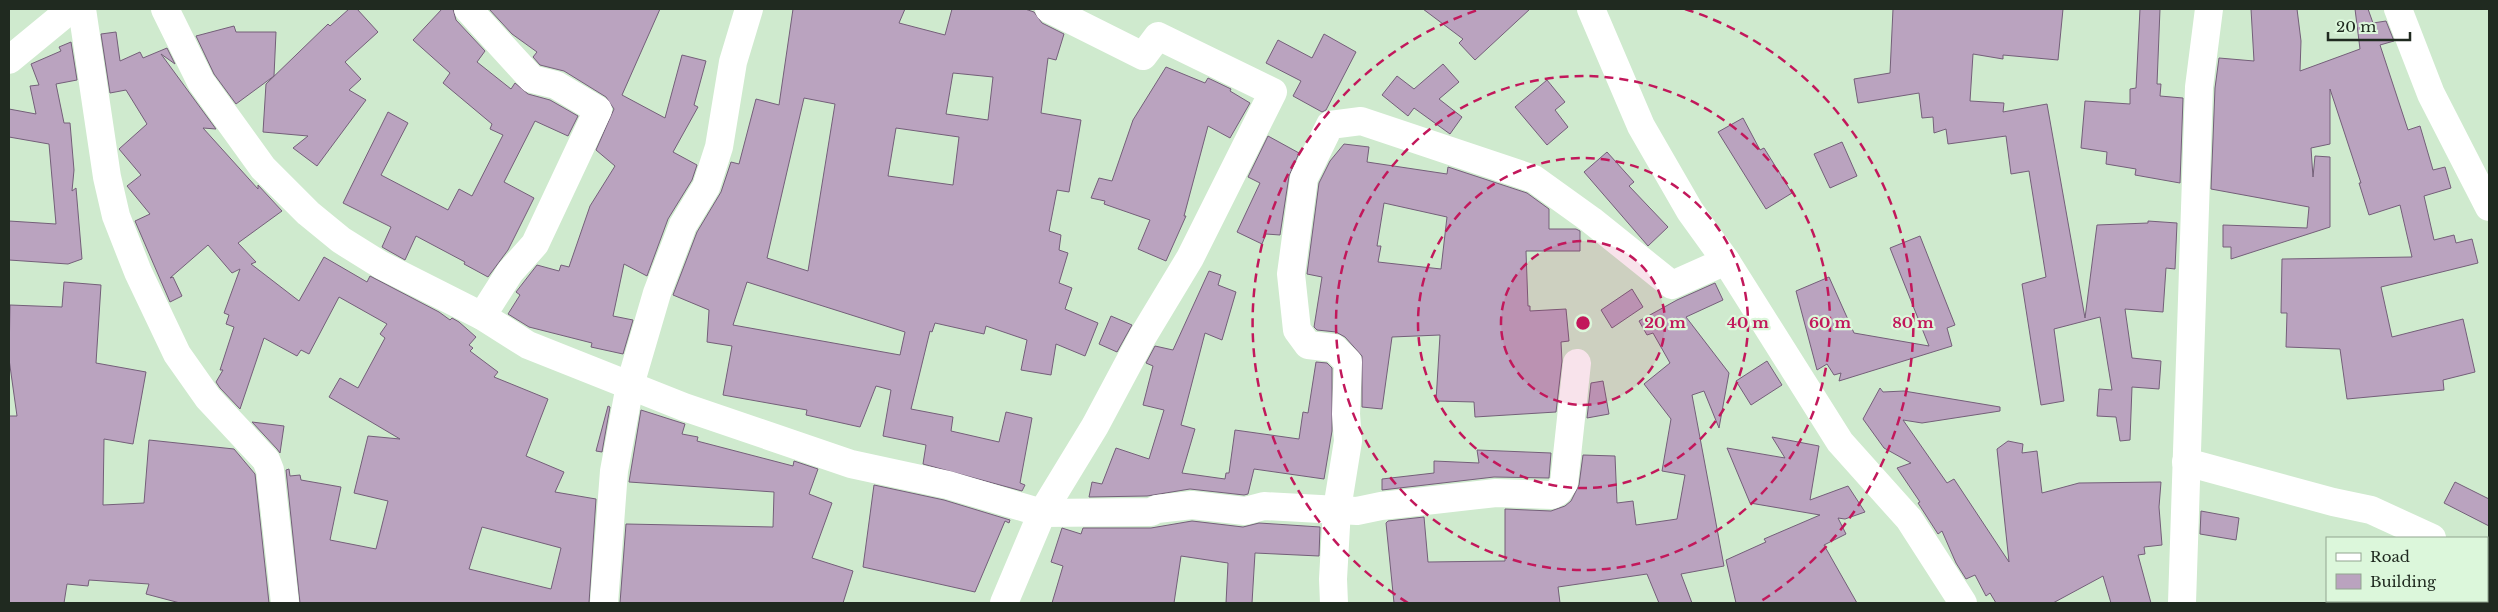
<svg xmlns="http://www.w3.org/2000/svg" width="2498" height="612" viewBox="0 0 2498 612" font-family="'Libre Baskerville',serif">
<rect width="100%" height="100%" fill="#cfeace"/>
<!-- building -->
<g fill="#baa3bf" stroke="#745f79" fill-rule="evenodd">
<polygon points="349,9 357,9 378,32 345,62 361,79 349,90 366,100 317,166 293,148 308,136 263,132 266,84 328,24 330,26"/>
<polygon points="442,9 453,9 456,20 485,51 477,62 511,89 515,83 528,94 550,100 578,116 568,136 535,121 504,182 534,198 508,250 488,277 464,264 465,262 416,236 405,260 389,251 382,247 391,227 343,203 388,112 408,123 381,175 448,210 459,189 472,196 503,135 490,129 492,124 443,83 450,73 413,40"/>
<polygon points="489,9 660,9 622,95 665,118 682,55 706,61 694,105 698,107 673,152 697,165 692,180 668,219 647,276 624,264 613,316 633,320 623,354 591,347 592,343 529,327 508,314 520,295 516,292 537,265 559,271 561,265 569,267 590,206 615,166 596,150 614,109 606,97 564,71 540,65 533,57 537,52 512,34"/>
<path d="M 793,9 L 905,9 L 899,23 L 945,35 L 952,9 L 1025,9 L 1034,12 L 1042,23 L 1064,34 L 1056,60 L 1048,58 L 1041,113 L 1081,120 L 1069,192 L 1057,190 L 1049,231 L 1061,235 L 1059,250 L 1068,253 L 1059,283 L 1072,288 L 1065,309 L 1098,323 L 1085,356 L 1056,344 L 1051,375 L 1021,370 L 1027,340 L 986,326 L 984,334 L 935,323 L 932,332 L 930,331 L 911,409 L 953,417 L 951,431 L 999,442 L 1006,412 L 1032,418 L 1020,483 L 1025,485 L 1022,491 L 923,464 L 926,445 L 883,436 L 891,390 L 876,386 L 860,427 L 806,415 L 807,410 L 723,395 L 732,346 L 707,342 L 709,310 L 673,295 L 697,232 L 721,192 L 731,162 L 739,164 L 756,99 L 779,105 ZM 953,73 L 993,77 L 988,120 L 946,114 ZM 804,98 L 835,104 L 808,271 L 767,258 ZM 896,128 L 959,137 L 953,185 L 888,176 ZM 747,282 L 905,332 L 900,355 L 733,325 Z"/>
<polygon points="1423,9 1530,9 1475,60 1459,43 1463,39"/>
<polygon points="1893,9 2063,9 2058,60 2003,55 2003,59 1973,54 1970,101 2004,103 2003,112 2047,104 2085,318 2097,225 2148,223 2148,221 2177,223 2175,269 2166,268 2163,312 2125,309 2132,358 2161,361 2159,389 2132,387 2130,440 2120,441 2116,417 2097,416 2099,389 2112,390 2100,317 2054,329 2064,401 2041,405 2022,284 2046,277 2029,171 2011,174 2006,136 1948,144 1946,129 1934,133 1933,117 1922,118 1919,93 1858,103 1854,79 1890,73"/>
<polygon points="2140,9 2160,9 2157,84 2161,84 2160,96 2183,98 2180,183 2135,175 2136,169 2106,164 2107,152 2081,148 2085,101 2130,104 2130,89 2136,88"/>
<polygon points="2251,9 2297,9 2301,41 2300,71 2360,49 2355,9 2368,9 2373,23 2386,21 2394,41 2380,45 2408,130 2420,126 2433,170 2445,167 2451,188 2424,196 2434,240 2454,235 2456,243 2472,239 2478,263 2381,287 2392,337 2463,319 2475,372 2443,380 2444,390 2347,399 2340,349 2286,347 2287,313 2281,313 2282,259 2412,257 2400,205 2369,215 2359,183 2361,183 2330,89 2330,144 2311,148 2313,177 2315,156 2330,157 2330,227 2231,259 2231,247 2223,247 2223,225 2307,228 2309,207 2211,189 2215,88 2219,58 2254,61"/>
<polygon points="234,26 236,32 276,32 274,76 236,104 214,74 196,36"/>
<path d="M 116,32 L 120,61 L 140,52 L 143,58 L 167,48 L 175,64 L 161,54 L 216,129 L 203,128 L 258,189 L 258,185 L 282,211 L 238,243 L 256,262 L 251,264 L 299,301 L 324,257 L 367,282 L 370,276 L 439,312 L 450,320 L 452,318 L 459,322 L 476,337 L 469,345 L 473,348 L 470,351 L 498,372 L 494,377 L 548,399 L 526,456 L 564,472 L 555,492 L 596,499 L 589,603 L 300,603 L 286,470 L 289,469 L 290,476 L 300,475 L 301,480 L 341,487 L 330,540 L 376,549 L 388,501 L 354,493 L 368,436 L 400,439 L 329,397 L 340,378 L 358,388 L 385,338 L 380,334 L 387,324 L 339,297 L 309,354 L 301,350 L 297,356 L 264,338 L 240,409 L 220,388 L 216,382 L 223,370 L 220,370 L 234,327 L 226,324 L 229,315 L 224,313 L 240,269 L 232,273 L 208,245 L 170,278 L 173,277 L 182,296 L 170,302 L 135,221 L 150,214 L 127,186 L 141,175 L 119,149 L 147,124 L 126,90 L 110,93 L 101,34 ZM 482,527 L 561,548 L 551,589 L 469,569 Z"/>
<polygon points="1324,34 1356,52 1326,110 1322,112 1293,96 1301,81 1266,63 1278,40 1312,58"/>
<polygon points="71,42 77,80 56,84 64,123 70,123 74,170 72,191 76,188 82,259 68,264 9,260 9,221 56,224 49,144 9,137 9,109 36,114 30,86 39,85 31,64 61,51 59,47"/>
<polygon points="1443,64 1459,82 1439,99 1462,117 1450,134 1414,108 1408,116 1382,95 1397,76 1414,89"/>
<polygon points="1166,67 1205,83 1208,78 1231,89 1230,91 1250,103 1230,138 1208,126 1184,216 1186,216 1166,261 1138,249 1150,220 1104,204 1105,201 1091,198 1099,178 1112,181 1133,120"/>
<polygon points="1547,80 1565,102 1555,110 1568,127 1547,145 1515,107"/>
<polygon points="1743,118 1760,150 1764,148 1792,193 1766,209 1718,132"/>
<polygon points="1268,136 1299,153 1289,176 1280,235 1266,234 1262,244 1237,232 1260,183 1248,177"/>
<polygon points="1842,142 1857,176 1830,188 1814,154"/>
<path d="M 1344,144 L 1369,147 L 1367,162 L 1447,174 L 1448,167 L 1527,193 L 1549,209 L 1549,229 L 1576,229 L 1580,231 L 1580,251 L 1526,251 L 1528,306 L 1530,306 L 1530,311 L 1566,309 L 1569,341 L 1561,342 L 1562,361 L 1556,412 L 1475,417 L 1474,402 L 1436,401 L 1440,335 L 1392,337 L 1382,409 L 1362,407 L 1362,356 L 1345,337 L 1336,332 L 1317,330 L 1314,327 L 1322,277 L 1307,274 L 1319,183 L 1330,161 ZM 1384,203 L 1447,217 L 1441,269 L 1378,262 L 1381,246 L 1377,246 Z"/>
<polygon points="1607,152 1634,182 1629,186 1668,227 1648,246 1584,172"/>
<polygon points="1920,236 1955,325 1947,328 1952,346 1839,381 1841,373 1834,375 1827,364 1817,370 1796,291 1829,277 1854,333 1929,346 1890,248"/>
<polygon points="1209,271 1221,275 1218,285 1236,292 1222,340 1205,333 1181,425 1195,429 1182,473 1225,479 1226,473 1229,473 1235,430 1299,439 1303,412 1308,413 1316,362 1327,363 1332,368 1332,431 1324,479 1254,469 1248,494 1244,495 1190,489 1147,496 1089,497 1092,482 1102,484 1116,448 1149,459 1164,410 1143,405 1153,366 1146,363 1155,346 1173,350"/>
<polygon points="64,282 101,285 96,363 146,372 133,444 104,439 103,505 144,503 149,440 234,449 255,474 269,603 180,603 146,594 149,584 89,580 88,586 67,584 64,603 9,603 9,416 17,416 9,359 10,305 62,307"/>
<polygon points="1715,283 1723,300 1686,317 1729,373 1719,428 1704,391 1692,395 1724,566 1681,574 1692,603 1659,603 1647,574 1558,587 1560,603 1394,603 1386,523 1388,521 1424,517 1428,562 1505,561 1505,509 1551,511 1565,506 1571,501 1579,485 1583,455 1615,456 1617,503 1633,501 1636,525 1677,519 1685,475 1662,471 1671,419 1644,384 1670,363 1653,333 1647,335 1639,321 1677,300"/>
<polygon points="1632,289 1643,307 1612,328 1601,310"/>
<polygon points="1111,316 1132,325 1117,352 1099,344"/>
<polygon points="1767,361 1782,385 1751,405 1736,381"/>
<polygon points="1603,381 1609,414 1587,418 1591,383"/>
<polygon points="1880,388 1883,392 1904,391 2000,407 2000,411 1922,423 1903,420 1947,483 1954,479 2009,562 1997,449 2008,441 2023,444 2022,453 2037,451 2042,493 2079,483 2161,482 2159,507 2162,545 2144,547 2145,554 2138,555 2151,603 2111,603 2103,576 2053,603 1996,603 1990,593 1986,596 1975,575 1966,579 1956,563 1942,531 1938,534 1918,503 1920,502 1897,468 1911,463 1884,448 1863,419"/>
<polygon points="608,406 610,407 602,452 596,451"/>
<polygon points="641,410 685,424 682,434 698,437 697,441 793,466 794,461 818,469 809,494 832,503 812,558 853,571 843,603 620,603 626,524 773,527 774,492 629,482"/>
<polygon points="252,422 284,426 280,453 277,449"/>
<polygon points="1772,437 1819,446 1810,500 1848,486 1865,512 1845,519 1838,518 1846,534 1824,545 1857,603 1736,603 1726,560 1766,542 1764,539 1820,515 1750,503 1727,448 1785,458"/>
<polygon points="1477,450 1551,453 1549,478 1494,477 1382,490 1382,479 1434,473 1434,461 1479,463"/>
<polygon points="2455,482 2489,499 2489,526 2444,503"/>
<polygon points="874,485 944,500 1010,520 1009,523 1005,521 975,592 863,567"/>
<polygon points="2201,511 2239,518 2236,540 2200,534"/>
<polygon points="1192,521 1243,527 1259,523 1320,527 1319,556 1255,553 1252,603 1226,603 1228,563 1181,556 1174,603 1052,603 1063,566 1051,562 1062,528 1081,534 1083,528 1151,528"/>
</g>
<g fill="none" stroke-linecap="round" stroke-linejoin="round">
<!-- minor -->
<g stroke="#fff" stroke-width="28">
<polyline points="82,9 107,177 116,216 138,272 177,354 208,398 266,460 270,470 285,603"/>
<polyline points="165,9 201,82 263,168 308,213 341,240 381,265 482,316 528,345 684,407 851,464 948,485 1042,513 1151,512 1157,509 1192,505 1245,511 1264,506 1357,511 1381,506 1496,493 1552,495 1558,492 1564,483 1577,363"/>
<polyline points="468,9 532,79 556,85 598,110 535,244 510,272 482,316"/>
<polyline points="1591,9 1641,126 1690,211 1726,261 1840,442 1909,519 1963,603"/>
<polyline points="2398,9 2431,94 2489,207"/>
<polyline points="9,60 71,9"/>
<polyline points="2186,462 2333,502 2371,510 2432,538"/>
<polyline points="2487,561 2489,562"/>
<polyline points="604,603 614,471 630,385 657,293 683,225 706,187 719,147 733,62 749,9"/>
<polyline points="1004,603 1042,513 1095,426 1143,336 1190,258 1273,92 1158,36 1143,56 1049,9"/>
<polyline points="1334,603 1333,579 1337,509 1348,441 1346,414 1348,362 1334,348 1308,345 1297,330 1291,274 1304,178 1330,125 1361,121 1534,179 1591,220 1672,285 1726,261"/>
<polyline points="2182,603 2199,87 2209,9"/>
</g>
</g>
<!-- distance rings -->
<circle cx="1583" cy="323" r="82" fill="#c2185b" fill-opacity=".12"/>
<g fill="none" stroke="#c2185b" stroke-width="2.5" stroke-dasharray="9 6">
<circle cx="1583" cy="323" r="82"/>
<circle cx="1583" cy="323" r="165"/>
<circle cx="1583" cy="323" r="247"/>
<path d="M1408 603A330 330 0 0 1 1481 9M1685 9A330 330 0 0 1 1758 603"/>
</g>
<circle cx="1583" cy="323" r="8" fill="#c2185b" stroke="#dcf7db" stroke-width="2.5"/>
<g font-size="15" text-anchor="middle" font-weight="bold" fill="#c2185b" stroke="#dcf7db" stroke-width="4.5" stroke-linejoin="round" paint-order="stroke">
<text x="1665" y="328">20 m</text>
<text x="1748" y="328">40 m</text>
<text x="1830" y="328">60 m</text>
<text x="1913" y="328">80 m</text>
</g>
<!-- border -->
<rect width="2498" height="612" fill="none" stroke="#202a20" stroke-width="20"/>
<!-- legend -->
<rect x="2326" y="537" width="162" height="65" fill="#dcf7db" stroke="#91a590"/>
<rect x="2336" y="553" width="25" height="8" fill="#ffffff" stroke="#91a590"/>
<text x="2370" y="562" font-size="15" fill="#202a20">Road</text>
<rect x="2336" y="574" width="25" height="15" fill="#baa3bf" stroke="#91a590"/>
<text x="2370" y="587" font-size="15" fill="#202a20">Building</text>
<!-- scale -->
<path d="M2328 32v8h82v-8" fill="none" stroke="#202a20" stroke-width="2.5"/>
<text x="2336" y="32" font-size="15" fill="#202a20" stroke="#dcf7db" stroke-width="4" paint-order="stroke">20 m</text>
</svg>
